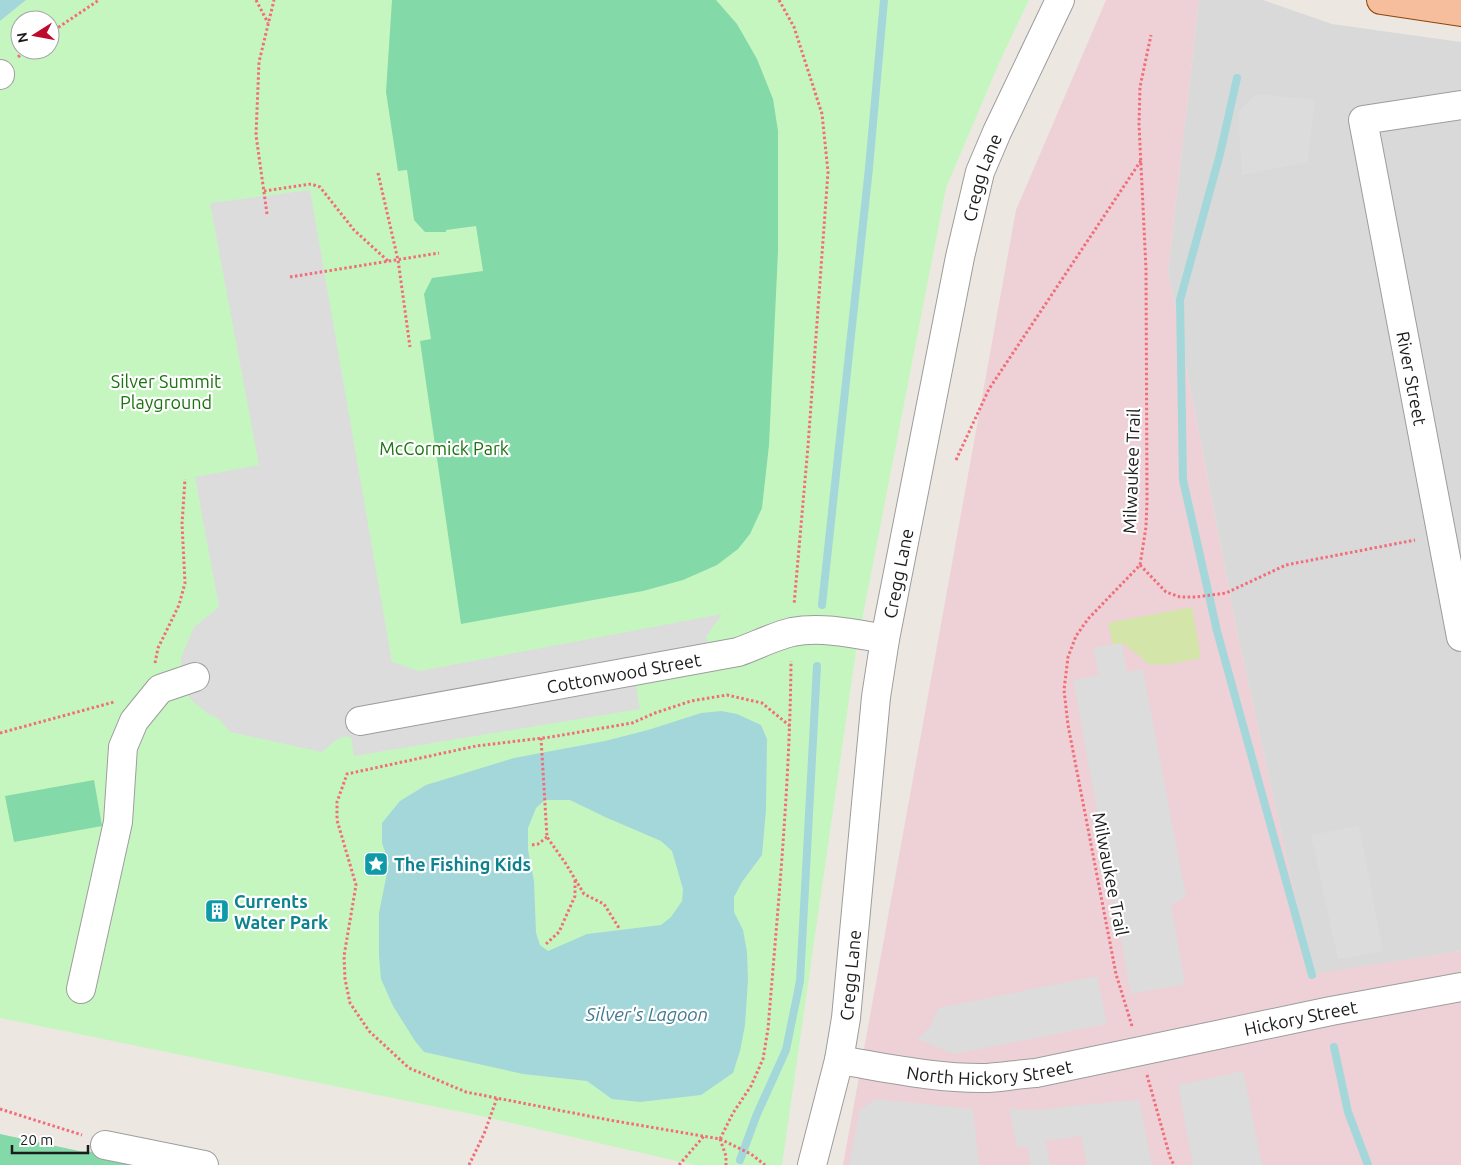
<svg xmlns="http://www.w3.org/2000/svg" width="1461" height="1165" viewBox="0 0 1461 1165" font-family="Ubuntu,sans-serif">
<rect width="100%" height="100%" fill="#ede7e2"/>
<!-- residential -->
<polygon fill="#dad9d9" points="1199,0 1263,0 1332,24 1461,42 1461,951 1312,975 1238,636 1168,272"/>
<!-- commercial -->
<polygon fill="#edd1d6" points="1106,0 1199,0 1168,272 1238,636 1312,974 1461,951 1461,1165 843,1165 1016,210"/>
<!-- grass -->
<polygon fill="#d3e5a9" points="1192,607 1201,658 1171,664 1150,665 1126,645 1113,645 1108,623"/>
<!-- park -->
<path fill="#c6f6c0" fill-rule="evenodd" d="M 26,0 L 1029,0 L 1000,61 L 946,188 L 856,651 L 782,1165 L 694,1165 L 476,1115 L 0,1018 L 0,21 ZM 20,20 L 50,20 L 50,50 L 20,50 Z"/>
<!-- pitch -->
<g fill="#83d9a7">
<polygon points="392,0 716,0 737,24 757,59 773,99 778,131 778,251 769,445 762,508 750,534 738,549 717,565 683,580 643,591 461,624 420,341 431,339 424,294 432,278 483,271 476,226 446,230 446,232 425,232 414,220 407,170 398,171 386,92"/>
<polygon points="94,780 102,826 14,842 5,796"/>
<polygon points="0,1134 79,1151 138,1155 178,1165 0,1165"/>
</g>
<!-- parking -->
<g fill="#dcdcdc">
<polygon points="1256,94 1315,100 1307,162 1242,175 1238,112"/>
<polygon points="310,190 392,662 419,671 722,614 706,637 708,643 724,640 729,668 635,681 640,709 354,756 351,738 346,736 336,740 322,752 230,732 219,719 207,713 190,699 182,680 181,658 194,627 219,607 195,477 259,465 210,203"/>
<polygon points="1122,643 1127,672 1143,669 1186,897 1171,905 1185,984 1131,994 1073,680 1099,675 1093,648"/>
<polygon points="1359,826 1383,951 1338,959 1311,835"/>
<polygon points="1097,976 1107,1024 954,1054 917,1039 930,1027 938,1008"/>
<polygon points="1243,1071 1262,1165 1193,1165 1178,1085"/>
<polygon points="875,1099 973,1109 979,1165 849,1165 860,1110"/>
<polygon points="1139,1100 1152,1165 1087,1165 1081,1136 1045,1141 1050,1165 1031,1165 1027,1146 1017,1148 1009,1109 1045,1110 1069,1106"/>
</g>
<!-- water -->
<g fill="#a4d7d9" fill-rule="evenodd">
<polygon points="0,0 26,0 0,21"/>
<path d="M 721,711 L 737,714 L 761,725 L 767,739 L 766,810 L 762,855 L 742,882 L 734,897 L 734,912 L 743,930 L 747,952 L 748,980 L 745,1025 L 740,1051 L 733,1073 L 701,1095 L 640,1102 L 612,1099 L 587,1081 L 523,1074 L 424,1052 L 415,1041 L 393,1006 L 381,979 L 379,956 L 379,913 L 389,863 L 382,843 L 382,823 L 400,801 L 426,785 L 514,758 L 605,741 L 648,730 L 701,713 ZM 545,800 L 570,800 L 605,817 L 661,841 L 672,851 L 683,889 L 682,901 L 671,917 L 661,925 L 587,934 L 548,951 L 540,945 L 536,933 L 534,881 L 528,850 L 528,828 L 536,808 Z"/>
</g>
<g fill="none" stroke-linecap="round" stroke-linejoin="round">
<!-- stream -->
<g stroke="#a4d7d9" stroke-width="8">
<polyline points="1237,78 1220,154 1180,300 1183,480 1217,631 1312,975"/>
<polyline points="822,605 869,168 884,0"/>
<polyline points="1334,1047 1348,1112 1368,1165"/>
<polyline points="740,1160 757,1114 786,1050 800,981 817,666"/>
</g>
<defs>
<g id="minor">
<polyline points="0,75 0,74"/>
<path id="s1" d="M 1461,105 L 1363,120 L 1461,637"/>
<path id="s2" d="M 360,721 L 738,652 C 755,646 775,636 792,632 C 822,626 856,634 885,639"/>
<polyline points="81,989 118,822 123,747 134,721 160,689 195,677"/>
<path id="s3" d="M 839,1060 C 888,1068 937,1079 987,1078 C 1003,1077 1020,1074 1036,1073 L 1331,1011 L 1461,987"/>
<polyline points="105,1145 204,1165"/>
<path id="s4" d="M 812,1165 L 839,1060 L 846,1018 L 876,697 L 885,639 L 960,257 L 980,172 L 997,132 L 1060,0"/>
</g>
<polyline id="major" points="1381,0 1461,12"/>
</defs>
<!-- minor casing -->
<use href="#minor" stroke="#9d9d9d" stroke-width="30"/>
<!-- major casing -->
<use href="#major" stroke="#8d4607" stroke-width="30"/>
<!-- path -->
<g stroke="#f26d7a" stroke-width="3" stroke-dasharray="2.5 2.5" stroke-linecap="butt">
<polyline points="256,0 268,23"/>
<polyline points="779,0 794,27 822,114 828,172 808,446 794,605"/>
<polyline points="50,33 99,0"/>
<polyline points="18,57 26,50"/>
<polyline points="378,173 398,260 410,347"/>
<polyline points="264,191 311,184 320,187 354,230 388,261"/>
<polyline points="267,214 256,135 259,62 274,0"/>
<polyline points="290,277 439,253"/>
<polyline points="956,460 989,389 1142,159"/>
<polyline points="1140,565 1166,592 1180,597 1196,597 1226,593 1286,565 1415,540"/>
<polyline points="155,663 158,648 179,605 185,583 182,524 185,479"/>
<path d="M 790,726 L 762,703 L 727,695 L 691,701 L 655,713 L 632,723 L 551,737 L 476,746 L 347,774 L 337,802 L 337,820 L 356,885 L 344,956 L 345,979 L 350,1003 L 369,1031 L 409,1068 L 466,1092 L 609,1120 L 720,1139 L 733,1113 L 751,1086 L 763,1059 L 768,1029 C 778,906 790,784 791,661"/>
<polyline points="0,733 114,702"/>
<polyline points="541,738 547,837 566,864 584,894 604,904 619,928"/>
<polyline points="532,845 538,844 547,837"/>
<polyline points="546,944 559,932 575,896 575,879"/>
<polyline points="1132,1026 1116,974 1068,725 1064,690 1068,657 1076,636 1088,619 1140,565 1146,527 1147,501 1146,269 1139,124 1140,87 1151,35"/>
<polyline points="1147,1075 1170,1157 1174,1165"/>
<polyline points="0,1109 82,1135"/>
<polyline points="720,1139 751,1154 765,1165"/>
<polyline points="720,1139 726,1156 726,1165"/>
<polyline points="469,1165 484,1134 497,1098"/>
<polyline points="679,1165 704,1136"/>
</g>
<!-- minor -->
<use href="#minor" stroke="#fff" stroke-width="28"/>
<!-- major -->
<use href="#major" stroke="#f7be9d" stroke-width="28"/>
</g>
<!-- icons -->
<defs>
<symbol id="sight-square" viewBox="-11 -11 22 22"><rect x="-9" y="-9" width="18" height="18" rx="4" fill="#0f9aa8" stroke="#fff"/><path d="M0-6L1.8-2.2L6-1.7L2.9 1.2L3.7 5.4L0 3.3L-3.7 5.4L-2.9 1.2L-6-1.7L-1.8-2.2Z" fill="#fff"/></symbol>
<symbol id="building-square" viewBox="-11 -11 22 22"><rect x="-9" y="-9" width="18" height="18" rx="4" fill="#0f9aa8" stroke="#fff"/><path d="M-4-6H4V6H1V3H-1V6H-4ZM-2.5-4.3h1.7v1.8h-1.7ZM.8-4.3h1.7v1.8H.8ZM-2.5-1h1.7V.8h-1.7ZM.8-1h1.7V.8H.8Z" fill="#fff"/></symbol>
</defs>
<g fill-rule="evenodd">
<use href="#sight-square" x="362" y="850" width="28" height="28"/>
<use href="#building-square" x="203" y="897" width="28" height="28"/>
</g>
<g text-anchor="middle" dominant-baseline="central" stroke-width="4.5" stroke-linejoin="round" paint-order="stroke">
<!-- street labels -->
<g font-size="18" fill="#1c1c1c" stroke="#fff">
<text stroke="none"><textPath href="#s4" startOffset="1004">Cregg Lane</textPath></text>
<text stroke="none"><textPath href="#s1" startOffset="362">River Street</textPath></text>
<text transform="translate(1131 471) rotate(-88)">Milwaukee Trail</text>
<text stroke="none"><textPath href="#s4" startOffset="599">Cregg Lane</textPath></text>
<text stroke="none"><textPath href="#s2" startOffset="268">Cottonwood Street</textPath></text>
<text transform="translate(1111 874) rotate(79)">Milwaukee Trail</text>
<text stroke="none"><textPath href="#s4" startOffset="194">Cregg Lane</textPath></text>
<text stroke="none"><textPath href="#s3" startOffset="469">Hickory Street</textPath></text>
<text stroke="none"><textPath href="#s3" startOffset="152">North Hickory Street</textPath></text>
</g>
<!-- park labels -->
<g font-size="18" fill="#1b7310" stroke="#fff">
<text x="166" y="381">Silver Summit<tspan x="166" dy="21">Playground</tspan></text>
<text x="444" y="448">McCormick Park</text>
</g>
<!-- culture labels -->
<g font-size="18" font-weight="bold" fill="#0d838f" stroke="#fff" text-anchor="start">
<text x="394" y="864">The Fishing Kids</text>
<text x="234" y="901">Currents<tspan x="234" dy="21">Water Park</tspan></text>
</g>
<!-- water labels -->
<g font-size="19" font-style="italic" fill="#457990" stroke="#fff">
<text x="647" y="1014">Silver's Lagoon</text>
</g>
</g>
<!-- north arrow -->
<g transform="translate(35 35) rotate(259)"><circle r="24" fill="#ffffff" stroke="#a4a4a4"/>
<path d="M0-4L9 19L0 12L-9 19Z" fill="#be0a2d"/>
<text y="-8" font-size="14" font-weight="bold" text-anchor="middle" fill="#1c1c1c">N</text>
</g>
<!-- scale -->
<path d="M12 1145v8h76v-8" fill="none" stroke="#1c1c1c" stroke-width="2.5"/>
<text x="20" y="1145" font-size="15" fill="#1c1c1c" stroke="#ffffff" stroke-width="4" paint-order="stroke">20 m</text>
</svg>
